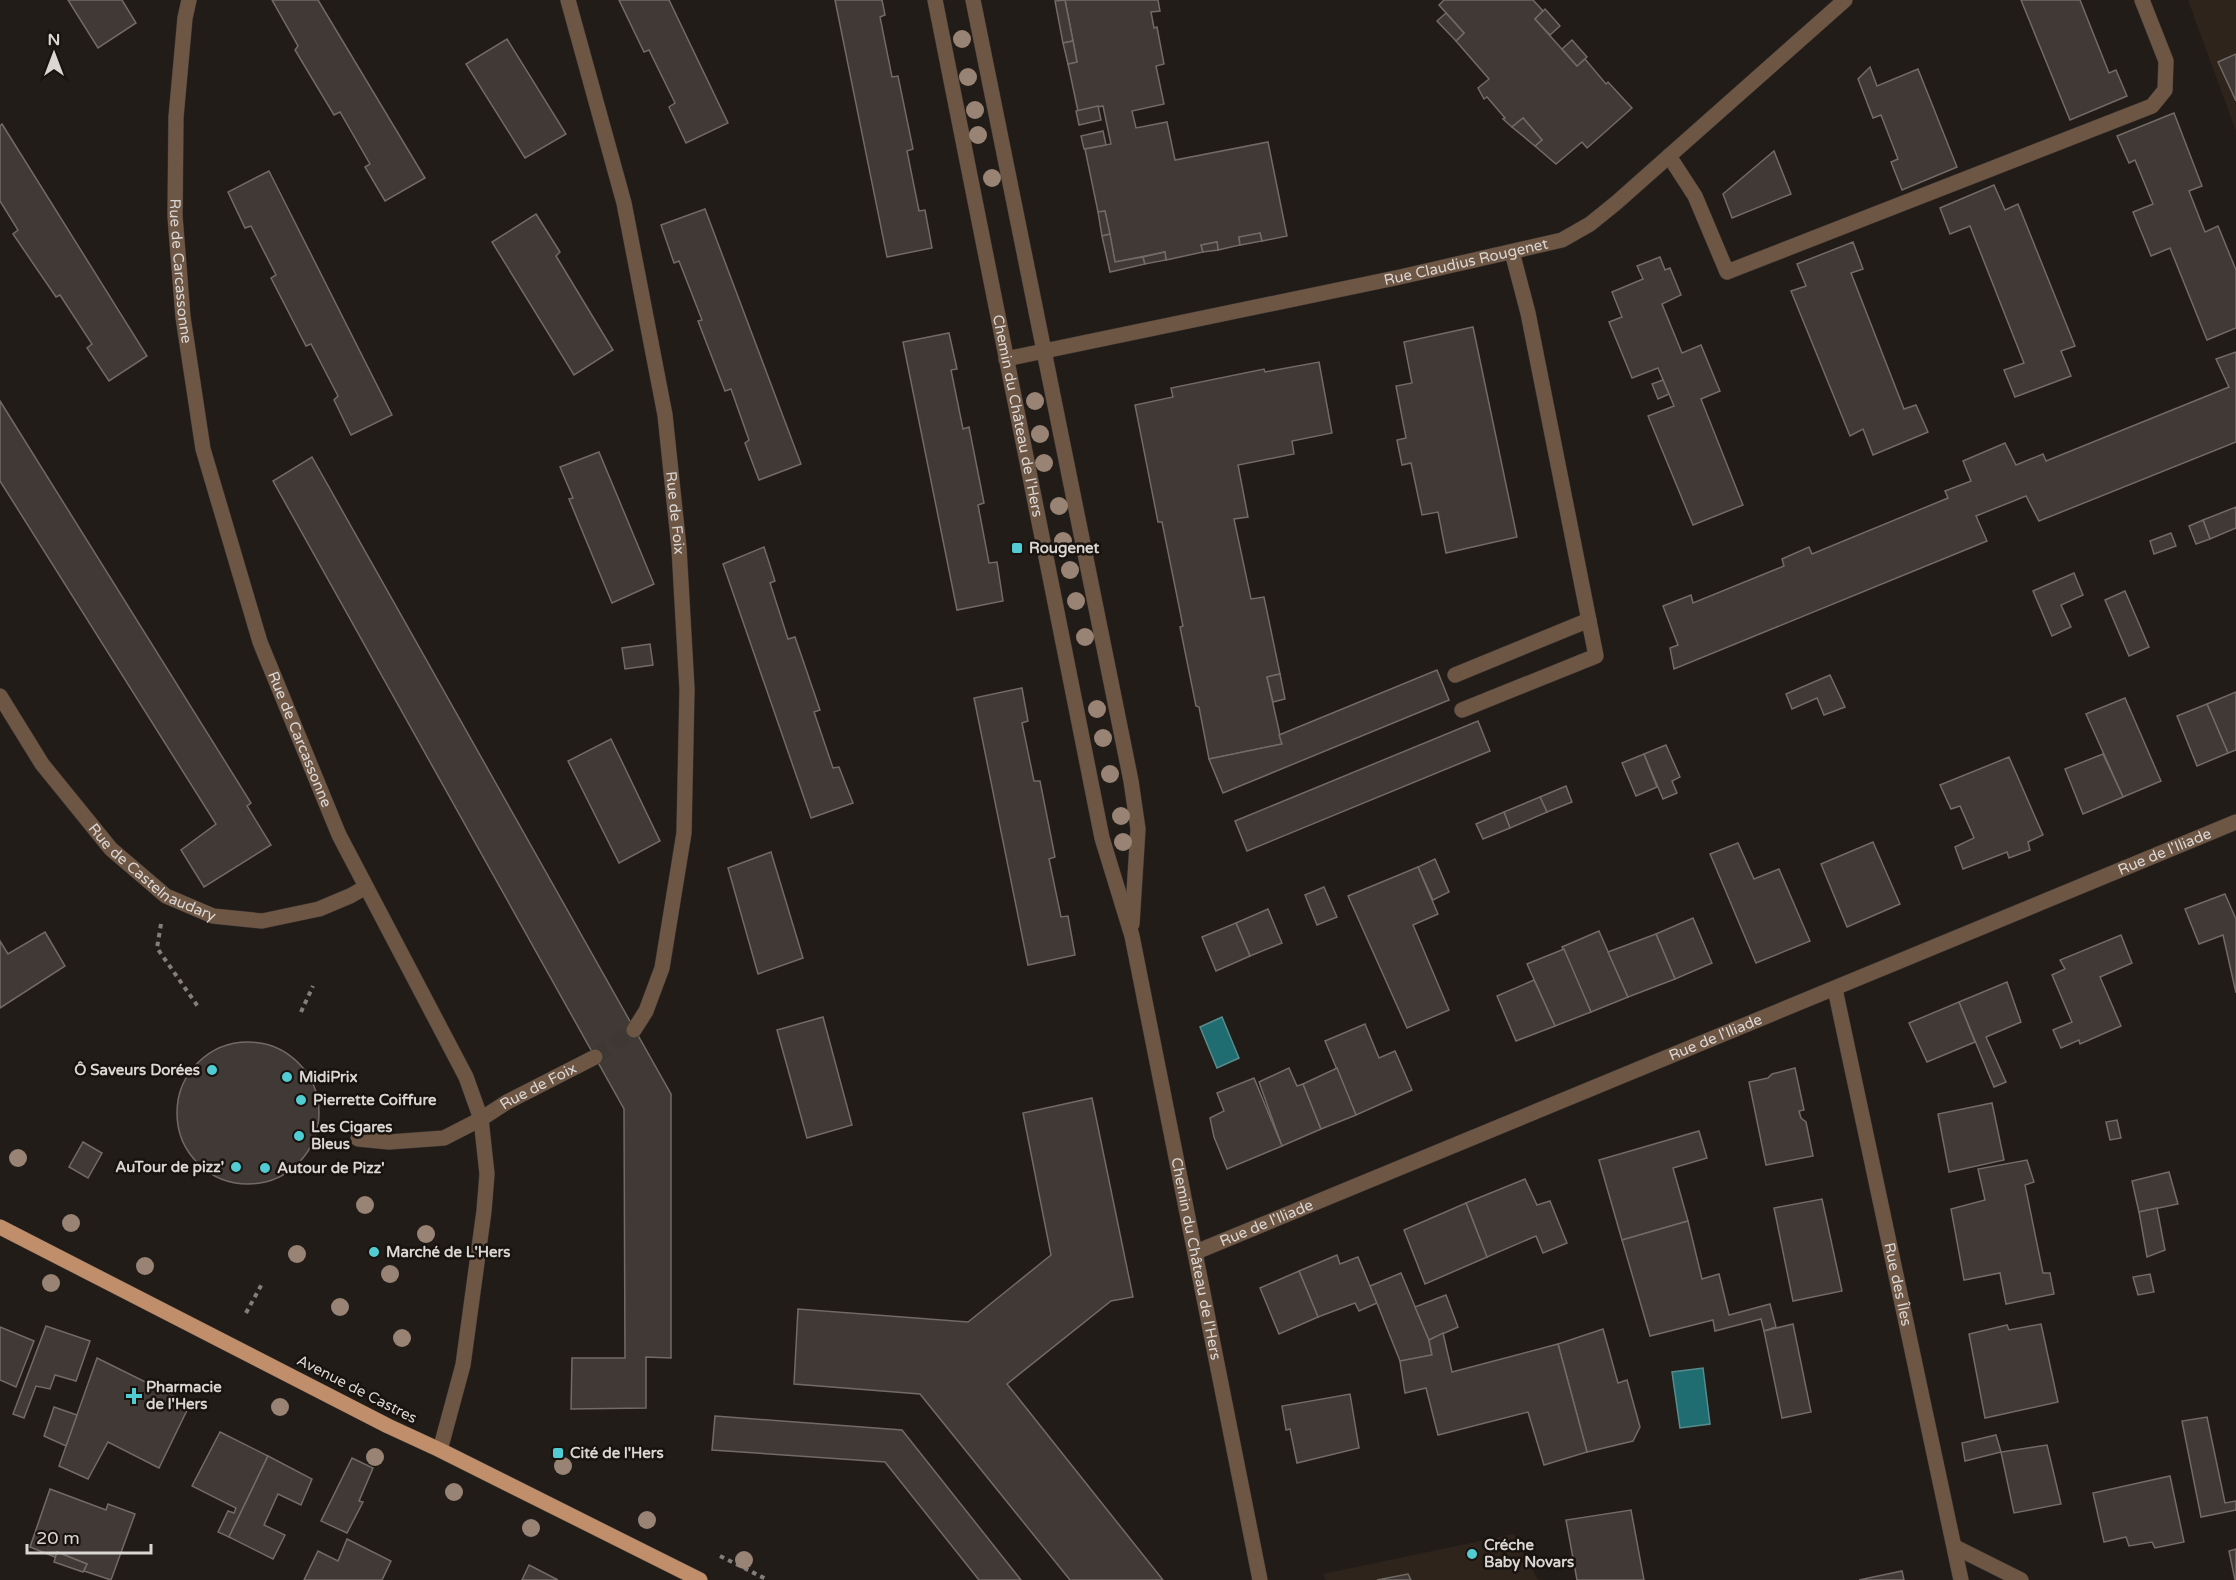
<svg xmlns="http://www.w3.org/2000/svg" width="2236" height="1580" viewBox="0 0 2236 1580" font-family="'Varela Round',sans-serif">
<rect width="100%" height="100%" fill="#221c18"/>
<!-- built -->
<g fill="#2f241c">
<polygon points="2188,0 2236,0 2236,131"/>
<polygon points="1514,1534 1538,1580 1326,1580 1323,1574"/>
</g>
<!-- water -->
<g fill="#1f6d71" stroke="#578c8e" stroke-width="1.5">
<polygon points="1222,1017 1239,1058 1217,1068 1200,1027"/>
<polygon points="1703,1368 1710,1424 1680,1428 1672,1372"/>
</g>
<!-- building -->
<g fill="#403935" stroke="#716a65" stroke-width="1.5">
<polygon points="68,0 122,0 136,23 98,48"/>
<polygon points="272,0 318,0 425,178 385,201 365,167 370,164 340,112 334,115 295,50 298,46"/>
<polygon points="619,0 669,0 728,123 686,143 669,107 675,103 649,50 644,52"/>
<polygon points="835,0 882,0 885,15 880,17 892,77 898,76 913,149 907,151 919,211 925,210 932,248 887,257"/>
<polygon points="1065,0 1158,0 1160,11 1151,12 1154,28 1157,27 1164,64 1156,66 1164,104 1132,111 1136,128 1167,122 1175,160 1268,142 1287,236 1262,241 1260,233 1239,237 1240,245 1218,250 1217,242 1201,245 1203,252 1166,260 1165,252 1115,262 1105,211 1098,212 1085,149 1111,144 1103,106 1078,111 1068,64 1077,62"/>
<polygon points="1065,0 1073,41 1063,43 1055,1"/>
<polygon points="1444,0 1533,0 1543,11 1535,19 1577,66 1585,59 1606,84 1608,82 1632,108 1587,148 1582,142 1556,164 1535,146 1542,140 1523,118 1512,127 1503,119 1505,118 1487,97 1484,99 1478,88 1489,79 1456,41 1464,33 1439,5"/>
<polygon points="2021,0 2080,0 2109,73 2116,70 2127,96 2070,120"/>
<polygon points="1545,9 1560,26 1550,35 1535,19"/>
<polygon points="1446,13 1464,33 1456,41 1437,21"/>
<polygon points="507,39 566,134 525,158 466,64"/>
<polygon points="1572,40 1587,57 1577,66 1562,49"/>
<polygon points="1073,41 1077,62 1068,64 1063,43"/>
<polygon points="2236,54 2236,101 2218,62"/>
<polygon points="1870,67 1877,86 1918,69 1957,167 1902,190 1891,162 1898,159 1881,115 1873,118 1858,79"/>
<polygon points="1098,106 1101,120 1079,125 1076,111"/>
<polygon points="2174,113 2202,186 2189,191 2205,232 2218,226 2236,270 2236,328 2207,340 2170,248 2151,256 2133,212 2153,204 2135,160 2129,163 2117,136"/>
<polygon points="1523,118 1542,140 1535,146 1512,127"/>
<polygon points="2,124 147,356 109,381 87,348 92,344 60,295 56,297 13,234 18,230 0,201 0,126"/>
<polygon points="1103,131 1106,145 1084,149 1081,136"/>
<polygon points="1774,151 1791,194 1732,218 1723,194"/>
<polygon points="269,171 392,415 351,435 334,400 338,396 311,344 306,346 271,278 276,275 251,226 245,228 228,192"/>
<polygon points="1994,185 2005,210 2018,204 2075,346 2061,351 2071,376 2015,397 2004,370 2024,363 1970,226 1950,234 1940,208"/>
<polygon points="705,209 801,464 759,480 745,443 749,440 731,389 725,391 698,321 702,320 679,261 674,263 661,225"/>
<polygon points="1105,211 1110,234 1102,236 1098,212"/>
<polygon points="536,214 560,252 556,256 613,350 574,375 492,242"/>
<polygon points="1260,233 1262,241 1240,245 1239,237"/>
<polygon points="1110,234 1115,262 1143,257 1145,264 1110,272 1102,236"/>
<polygon points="1217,242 1218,250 1203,252 1201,245"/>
<polygon points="1853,242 1863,269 1851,273 1904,409 1916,405 1928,432 1873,455 1863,429 1850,436 1791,291 1806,286 1797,264"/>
<polygon points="1165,252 1166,260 1145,264 1143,257"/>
<polygon points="1660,257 1665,270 1670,268 1681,295 1662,304 1682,353 1701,345 1720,391 1701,399 1743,505 1693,525 1648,416 1674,406 1669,394 1658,368 1632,378 1609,322 1622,317 1612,292 1643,279 1637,266"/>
<polygon points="1473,327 1517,537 1446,553 1438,512 1422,515 1411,463 1402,465 1397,440 1406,438 1396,386 1412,383 1404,342"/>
<polygon points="949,333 957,369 951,370 963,429 969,427 984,503 978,505 989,563 997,562 1003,601 957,610 903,342"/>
<polygon points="2236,352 2236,442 2039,521 2026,496 1976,516 1987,541 1674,669 1670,648 1678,645 1663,606 1691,595 1693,603 1784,566 1782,559 1809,547 1812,554 1948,498 1945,491 1971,481 1963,461 2005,443 2016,465 2043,454 2046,461 2229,387 2216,359"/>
<polygon points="1319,362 1332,433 1292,441 1294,454 1238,465 1248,517 1234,519 1251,599 1264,597 1280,674 1267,677 1282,744 1209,759 1199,707 1196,706 1180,627 1183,626 1162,522 1158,522 1135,405 1173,397 1171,388 1264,369 1265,372"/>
<polygon points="1663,380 1669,394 1658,399 1652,384"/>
<polygon points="0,401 251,803 247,806 271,845 204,887 181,850 216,824 0,481"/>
<polygon points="599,452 654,584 612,603 569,499 573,498 560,467"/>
<polygon points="312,457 671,1094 671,1358 646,1357 646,1408 571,1409 572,1358 625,1358 624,1109 273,481"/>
<polygon points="2236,507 2236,528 2210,539 2203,520"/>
<polygon points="2203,520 2210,539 2196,544 2189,526"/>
<polygon points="2171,533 2176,546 2154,554 2150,541"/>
<polygon points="764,547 775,581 770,583 788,639 795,637 820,710 814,712 833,768 839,767 853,803 811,818 723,564"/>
<polygon points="2074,573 2083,595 2061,605 2071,627 2052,636 2033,591"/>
<polygon points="2125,591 2149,647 2129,656 2105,600"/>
<polygon points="650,644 653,665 625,669 622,648"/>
<polygon points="1437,670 1449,700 1223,793 1209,759 1282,744 1279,735"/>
<polygon points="1280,674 1285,699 1273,702 1267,677"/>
<polygon points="1830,675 1845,707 1824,715 1817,698 1792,709 1786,694"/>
<polygon points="1022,688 1028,721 1022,723 1034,781 1040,781 1055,857 1049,859 1061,917 1068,916 1075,955 1028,965 974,698"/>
<polygon points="2236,692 2236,750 2228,753 2207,704"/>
<polygon points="2125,698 2161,781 2123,797 2086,714"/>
<polygon points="2207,704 2228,753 2197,766 2177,716"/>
<polygon points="1478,721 1490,751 1247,851 1235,821"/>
<polygon points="611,739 660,841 619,863 568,761"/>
<polygon points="1666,745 1680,777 1672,781 1677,793 1663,799 1644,754"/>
<polygon points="1644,754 1657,787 1636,796 1622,763"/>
<polygon points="2103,754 2123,797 2083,814 2065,769"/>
<polygon points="2009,757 2043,835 2028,842 2030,850 2009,858 2007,852 1963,869 1955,847 1974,838 1960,806 1951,809 1940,785"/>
<polygon points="1566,786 1572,802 1547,812 1540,797"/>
<polygon points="1540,797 1547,812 1510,828 1504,812"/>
<polygon points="1504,812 1510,828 1483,839 1476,824"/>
<polygon points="1873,842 1900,904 1847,927 1821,864"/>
<polygon points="1738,843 1754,879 1779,869 1810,941 1756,963 1710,854"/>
<polygon points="771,852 803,958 758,974 728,868"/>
<polygon points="1435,859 1449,892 1433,900 1418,867"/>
<polygon points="1418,867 1438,914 1413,925 1449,1010 1407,1028 1348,896"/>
<polygon points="1324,887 1337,917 1317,925 1305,895"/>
<polygon points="2225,894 2236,919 2236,993 2223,935 2199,944 2185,909"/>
<polygon points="1268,909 1282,943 1250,956 1236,923"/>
<polygon points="1693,918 1712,963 1675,979 1656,934"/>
<polygon points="1236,923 1250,956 1216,971 1202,937"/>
<polygon points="1599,931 1628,997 1591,1012 1562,947"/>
<polygon points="45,932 65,966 0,1008 0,941 8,954"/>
<polygon points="1656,934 1675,979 1628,997 1608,952"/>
<polygon points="2121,935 2132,963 2100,977 2121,1026 2080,1044 2079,1040 2061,1048 2053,1030 2072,1022 2052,975 2065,969 2060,960"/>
<polygon points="1564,949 1591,1012 1555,1026 1527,964"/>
<polygon points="1534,980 1555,1026 1516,1041 1497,996"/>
<polygon points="2007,982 2021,1022 1986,1037 2006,1082 1994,1087 1959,1002"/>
<polygon points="1959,1002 1975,1042 1927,1062 1909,1023"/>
<polygon points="823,1017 852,1125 807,1138 777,1030"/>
<polygon points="1365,1024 1379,1058 1395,1051 1412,1090 1356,1115 1325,1041"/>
<circle cx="248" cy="1113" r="71"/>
<polygon points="1289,1068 1297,1086 1303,1084 1321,1129 1282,1146 1259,1082"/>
<polygon points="1337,1068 1356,1115 1321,1129 1303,1084"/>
<polygon points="1795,1068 1804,1110 1799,1111 1801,1118 1806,1122 1813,1156 1766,1165 1749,1082 1768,1078 1772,1074"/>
<polygon points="1254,1078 1282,1146 1227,1169 1214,1137 1210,1118 1224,1111 1217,1093"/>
<polygon points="1092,1098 1133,1297 1111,1301 1007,1384 1163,1580 1070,1580 920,1394 794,1384 798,1309 968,1322 1051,1255 1023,1113"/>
<polygon points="1992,1103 2004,1160 1949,1172 1938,1114"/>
<polygon points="2117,1120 2121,1138 2110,1140 2106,1122"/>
<polygon points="1699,1131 1707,1158 1673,1168 1688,1221 1622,1240 1599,1160"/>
<polygon points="83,1142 102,1153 88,1178 69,1167"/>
<polygon points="2027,1160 2034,1182 2025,1185 2043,1273 2050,1273 2054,1294 2006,1304 2000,1273 1964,1280 1951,1209 1985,1200 1978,1169"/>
<polygon points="2169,1172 2178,1204 2139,1212 2132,1181"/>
<polygon points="1525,1179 1537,1205 1550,1201 1567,1243 1543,1253 1536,1236 1487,1257 1466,1203"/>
<polygon points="1822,1199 1842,1291 1793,1301 1774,1208"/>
<polygon points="1466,1203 1487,1257 1425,1284 1404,1230"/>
<polygon points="2157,1208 2165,1250 2147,1257 2139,1212"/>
<polygon points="1688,1221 1702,1279 1719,1274 1729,1315 1770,1304 1776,1327 1764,1331 1761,1319 1715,1331 1713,1320 1650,1336 1622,1240"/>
<polygon points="1337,1255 1340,1264 1358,1257 1377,1303 1359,1311 1355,1303 1318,1317 1299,1271"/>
<polygon points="1299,1271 1318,1317 1279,1334 1260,1288"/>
<polygon points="1401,1273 1429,1340 1432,1355 1400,1361 1370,1286"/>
<polygon points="2150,1274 2154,1292 2138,1295 2133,1277"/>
<polygon points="1446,1295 1458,1327 1429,1340 1415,1307"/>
<polygon points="1793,1324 1811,1412 1782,1418 1764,1331"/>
<polygon points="2041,1324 2058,1402 1985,1418 1969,1334 2007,1325 2009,1330"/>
<polygon points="46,1326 90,1341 76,1381 55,1375 50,1389 36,1386 24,1418 13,1414"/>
<polygon points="0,1327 34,1341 16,1387 0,1380"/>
<polygon points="1603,1329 1618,1383 1627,1380 1640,1427 1633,1441 1587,1452 1558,1344"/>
<polygon points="1443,1333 1452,1372 1558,1344 1587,1452 1544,1465 1528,1412 1438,1435 1426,1388 1405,1393 1400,1361 1432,1355 1429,1340"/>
<polygon points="97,1358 190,1404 159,1468 108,1442 88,1479 59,1466"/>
<polygon points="1350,1394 1359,1448 1297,1463 1290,1429 1286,1430 1282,1406"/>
<polygon points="54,1407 77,1415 66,1446 44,1436"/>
<polygon points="715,1416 902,1430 1021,1580 979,1580 885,1462 712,1450"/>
<polygon points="2207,1417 2225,1503 2236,1501 2236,1510 2201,1517 2182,1421"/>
<polygon points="220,1432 268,1456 229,1537 218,1532 228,1511 234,1513 236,1508 192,1486"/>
<polygon points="1996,1435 2001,1452 1965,1461 1962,1443"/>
<polygon points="2047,1445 2061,1504 2014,1513 2001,1452"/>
<polygon points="268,1456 312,1479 301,1505 278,1494 264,1525 285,1535 273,1559 229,1537"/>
<polygon points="352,1458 373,1468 359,1501 363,1502 347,1533 321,1521"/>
<polygon points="2170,1476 2184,1542 2155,1548 2152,1542 2129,1546 2126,1537 2104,1542 2093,1493"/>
<polygon points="50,1489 106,1510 108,1504 135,1514 111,1580 84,1571 87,1564 57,1552 55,1557 30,1547"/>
<polygon points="1631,1510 1644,1580 1577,1580 1566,1520"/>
<polygon points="347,1539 391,1561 382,1580 304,1580 318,1551 338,1561"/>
<polygon points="2236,1549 2236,1580 2235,1580 2229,1551"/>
<polygon points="57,1552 87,1564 83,1572 54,1562"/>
<polygon points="529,1565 558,1580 522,1580"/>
<polygon points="1902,1571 1904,1580 1859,1580"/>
<polygon points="1408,1574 1411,1580 1377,1580"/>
</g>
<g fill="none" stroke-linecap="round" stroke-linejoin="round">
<!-- minor-tunnel -->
<polyline stroke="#3e3834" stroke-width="15" stroke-dasharray="15 8" stroke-linecap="butt" points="595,1057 634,1030"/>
<defs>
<g id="minor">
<path id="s1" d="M 189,0 L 185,18 L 176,117 L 175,216 L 183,317 L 203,449 L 260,642 L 339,835 L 466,1077 L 481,1119 L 487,1174 L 484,1211 L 463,1365 L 440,1450"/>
<path id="s2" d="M 568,0 L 624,203 L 665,415 L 679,548 L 687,689 L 684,833 L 662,968 L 646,1011 L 634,1030"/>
<path id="s3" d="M 935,0 L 1102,838 L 1132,936 L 1260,1580"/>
<polyline points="973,0 1131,781 1138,829 1132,924"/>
<polyline points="1669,156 1695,196 1727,272 2152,106 2165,90 2166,61 2142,0"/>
<path id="s4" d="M 1006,359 L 1400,277 L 1562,240 L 1590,224 L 1616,203 L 1845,0"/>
<polyline points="1455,675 1589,620"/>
<path id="s5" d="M 0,696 L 42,764 L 111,849 L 166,896 L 213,916 L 262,921 L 319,909 L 350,896 L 366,887"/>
<polyline points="1462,710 1596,656 1528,313 1512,252"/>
<path id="s6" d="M 1835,989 L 1961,1580"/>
<path id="s7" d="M 358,1139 L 389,1142 L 444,1138 L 481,1119 L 507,1102 L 595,1057"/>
<path id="s8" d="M 1196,1252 L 2236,822"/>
<polyline points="1955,1547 2021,1580"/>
</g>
<polyline id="major" points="0,1227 388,1426 440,1450 700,1580"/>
</defs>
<!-- minor casing -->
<use href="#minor" stroke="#3c3632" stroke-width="16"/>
<!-- major casing -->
<use href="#major" stroke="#3c3632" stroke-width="16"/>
<!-- path -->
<g stroke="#837e7b" stroke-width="4" stroke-dasharray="4.5 4.5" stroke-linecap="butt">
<polyline points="161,924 157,948 199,1008"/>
<polyline points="301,1012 313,986"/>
<polyline points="246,1313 263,1282"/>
<polyline points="720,1556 768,1580"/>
</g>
<!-- minor -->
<use href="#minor" stroke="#6e5645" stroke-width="15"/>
<!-- major -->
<use href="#major" stroke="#c08e6b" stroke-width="15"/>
</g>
<!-- trees -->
<g fill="#988374">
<circle cx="962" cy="39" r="9"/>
<circle cx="968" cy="77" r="9"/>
<circle cx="975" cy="110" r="9"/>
<circle cx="978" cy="135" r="9"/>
<circle cx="992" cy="178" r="9"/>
<circle cx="1035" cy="401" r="9"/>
<circle cx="1040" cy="434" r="9"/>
<circle cx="1044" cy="463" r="9"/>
<circle cx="1059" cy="506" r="9"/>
<circle cx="1063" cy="541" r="9"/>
<circle cx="1070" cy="570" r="9"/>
<circle cx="1076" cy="601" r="9"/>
<circle cx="1085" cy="637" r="9"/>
<circle cx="1097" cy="709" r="9"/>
<circle cx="1103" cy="738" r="9"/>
<circle cx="1110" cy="774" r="9"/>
<circle cx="1121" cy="816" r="9"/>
<circle cx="1123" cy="842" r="9"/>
<circle cx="18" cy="1158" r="9"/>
<circle cx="365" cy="1205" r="9"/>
<circle cx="71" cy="1223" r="9"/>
<circle cx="426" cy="1234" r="9"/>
<circle cx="297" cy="1254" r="9"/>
<circle cx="145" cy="1266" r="9"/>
<circle cx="390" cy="1274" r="9"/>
<circle cx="51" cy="1283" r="9"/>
<circle cx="340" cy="1307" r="9"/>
<circle cx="402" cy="1338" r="9"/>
<circle cx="280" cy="1407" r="9"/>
<circle cx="375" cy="1457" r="9"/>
<circle cx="563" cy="1466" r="9"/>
<circle cx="454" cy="1492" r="9"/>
<circle cx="647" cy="1520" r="9"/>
<circle cx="531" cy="1528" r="9"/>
<circle cx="744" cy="1560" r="9"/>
</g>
<!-- markers -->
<g fill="#51ccd2" stroke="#18130f" stroke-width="2">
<rect x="1011" y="542" width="12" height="12" rx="3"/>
<circle cx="212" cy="1070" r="6"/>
<circle cx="287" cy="1077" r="6"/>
<circle cx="301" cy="1100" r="6"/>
<circle cx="299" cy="1136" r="6"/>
<circle cx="236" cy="1167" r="6"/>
<circle cx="265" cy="1168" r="6"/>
<circle cx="374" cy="1252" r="6"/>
<path d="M131 1387h6v6h6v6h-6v6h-6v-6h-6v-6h6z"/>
<rect x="552" y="1447" width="12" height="12" rx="3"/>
<circle cx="1472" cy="1554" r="6"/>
</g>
<g text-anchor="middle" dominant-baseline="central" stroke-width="5" stroke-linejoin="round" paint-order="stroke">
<!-- street labels -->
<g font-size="15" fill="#dad6d3" stroke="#18130f">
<text stroke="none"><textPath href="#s4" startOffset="470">Rue Claudius Rougenet</textPath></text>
<text stroke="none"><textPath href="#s1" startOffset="272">Rue de Carcassonne</textPath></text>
<text stroke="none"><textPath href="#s3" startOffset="424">Chemin du Château de l'Hers</textPath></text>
<text stroke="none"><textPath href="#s2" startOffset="525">Rue de Foix</textPath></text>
<text stroke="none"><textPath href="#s1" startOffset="758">Rue de Carcassonne</textPath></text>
<text stroke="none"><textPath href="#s8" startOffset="1048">Rue de l'Iliade</textPath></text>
<text stroke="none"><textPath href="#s5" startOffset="237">Rue de Castelnaudary</textPath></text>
<text stroke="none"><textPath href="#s8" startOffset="562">Rue de l'Iliade</textPath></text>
<text stroke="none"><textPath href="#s7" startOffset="194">Rue de Foix</textPath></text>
<text stroke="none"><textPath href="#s8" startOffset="76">Rue de l'Iliade</textPath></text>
<text stroke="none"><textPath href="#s3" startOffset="1286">Chemin du Château de l'Hers</textPath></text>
<text stroke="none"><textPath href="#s6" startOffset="302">Rue des Îles</textPath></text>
<text transform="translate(357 1389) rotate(27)">Avenue de Castres</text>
</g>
<!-- poi labels -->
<g font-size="15" font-weight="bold" fill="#dad6d3" stroke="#18130f" text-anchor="start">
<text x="1029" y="548">Rougenet</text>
<text x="200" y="1070" text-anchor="end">Ô Saveurs Dorées</text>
<text x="299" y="1077">MidiPrix</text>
<text x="313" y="1100">Pierrette Coiffure</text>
<text x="311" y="1127">Les Cigares<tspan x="311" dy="17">Bleus</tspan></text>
<text x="224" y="1167" text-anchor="end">AuTour de pizz'</text>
<text x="277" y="1168">Autour de Pizz'</text>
<text x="386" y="1252">Marché de L'Hers</text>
<text x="146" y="1387">Pharmacie<tspan x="146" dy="17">de l'Hers</tspan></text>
<text x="570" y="1453">Cité de l'Hers</text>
<text x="1484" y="1545">Créche<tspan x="1484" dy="17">Baby Novars</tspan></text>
</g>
</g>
<!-- north arrow -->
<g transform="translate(54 54)" stroke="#18130f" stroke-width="4.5" paint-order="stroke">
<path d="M0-4.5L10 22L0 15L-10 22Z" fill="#dad6d3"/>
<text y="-9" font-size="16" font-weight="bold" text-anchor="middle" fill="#dad6d3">N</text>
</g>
<!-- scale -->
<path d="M27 1544v9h124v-9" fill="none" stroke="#dad6d3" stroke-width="3"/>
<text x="36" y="1544" font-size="18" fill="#dad6d3" stroke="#18130f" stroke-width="4.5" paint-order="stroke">20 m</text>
</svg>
